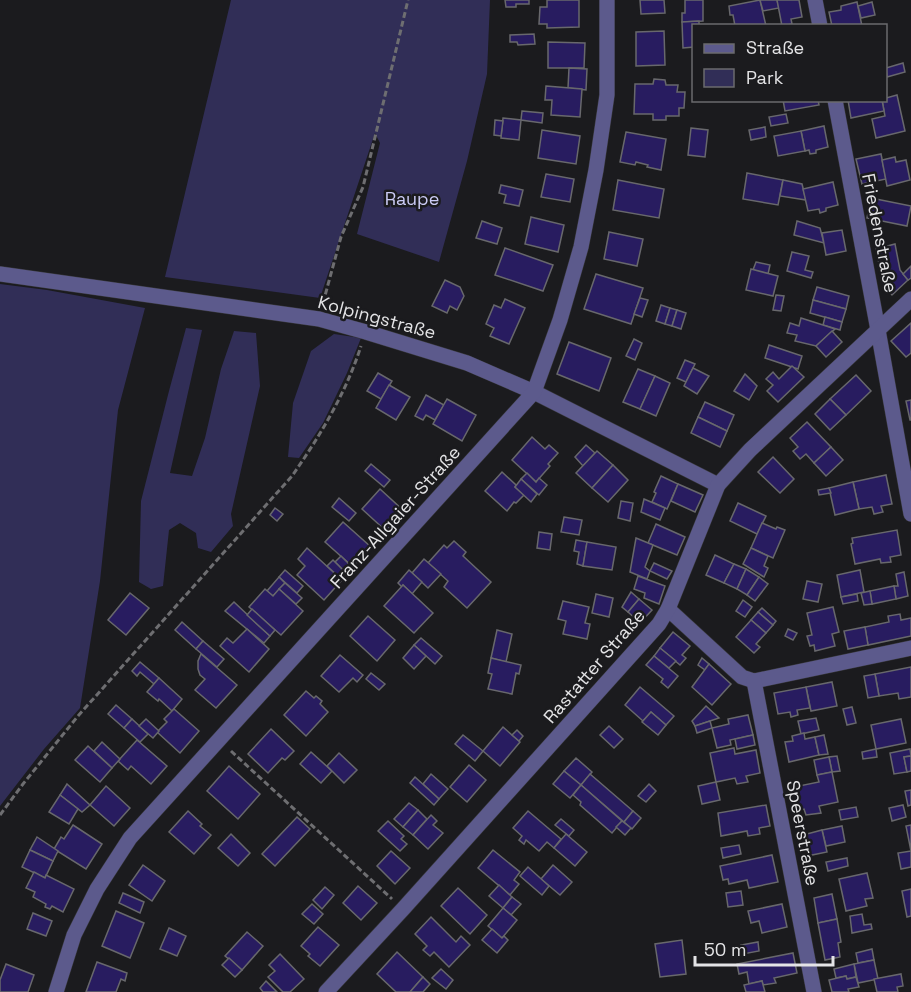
<svg xmlns="http://www.w3.org/2000/svg" width="911" height="992" viewBox="0 0 911 992" font-family="'Space Grotesk',sans-serif">
<rect width="100%" height="100%" fill="#1b1b1e"/>
<!-- green -->
<g fill="#312e57">
<polygon points="231,0 490,0 487,74 467,161 439,262 357,234 380,143 375,133 320,298 165,277"/>
<polygon points="0,284 47,290 145,308 118,410 100,581 80,708 44,749 0,806"/>
<polygon points="186,328 202,330 170,473 192,476 205,438 221,369 234,331 256,333 260,386 231,514 233,526 211,552 198,548 196,533 180,523 169,530 163,586 151,589 139,582 141,501 169,391"/>
<polygon points="334,334 361,338 347,373 323,423 299,458 288,457 293,403 311,351"/>
</g>
<!-- building -->
<g fill="#281c60" stroke="#68686c" stroke-width="1.5">
<polygon points="505,0 529,0 529,4 516,4 516,7 506,7"/>
<polygon points="547,0 579,0 579,27 547,28 547,24 539,24 540,7 547,7"/>
<polygon points="640,0 664,0 665,13 641,14"/>
<polygon points="685,0 703,0 703,21 682,22 682,13 685,13"/>
<polygon points="760,0 766,26 735,26 733,15 730,15 729,6"/>
<polygon points="760,0 777,0 779,8 763,11"/>
<polygon points="777,0 799,0 802,17 791,19 792,24 782,26"/>
<polygon points="857,2 862,26 832,26 829,12 841,10 841,6"/>
<polygon points="872,2 875,15 861,18 858,6"/>
<polygon points="699,21 699,26 694,26 694,47 683,48 682,22"/>
<polygon points="664,31 665,65 636,66 636,32"/>
<polygon points="534,34 535,44 518,45 517,42 510,42 510,35"/>
<polygon points="548,42 585,43 584,68 548,68"/>
<polygon points="903,63 905,72 887,77 886,68"/>
<polygon points="569,68 587,69 586,90 568,88"/>
<polygon points="654,79 665,80 666,85 678,85 677,92 685,92 684,108 679,108 679,116 666,116 666,120 653,120 653,114 634,114 635,84 653,84"/>
<polygon points="546,86 582,89 580,117 551,115 552,100 545,100"/>
<polygon points="897,95 905,131 876,138 872,119 885,116 882,100 886,100 886,98"/>
<polygon points="783,100 818,100 819,105 785,111"/>
<polygon points="848,100 882,100 884,111 851,118"/>
<polygon points="522,111 543,113 542,123 521,120"/>
<polygon points="786,114 788,123 771,126 769,117"/>
<polygon points="503,118 521,120 519,140 501,138"/>
<polygon points="495,120 503,121 501,136 494,135"/>
<polygon points="824,126 828,147 816,150 816,153 810,154 809,150 805,151 801,131"/>
<polygon points="765,127 766,137 751,140 749,130"/>
<polygon points="691,128 708,130 705,157 688,155"/>
<polygon points="542,130 580,136 576,164 538,158"/>
<polygon points="801,131 805,151 778,156 774,136"/>
<polygon points="626,132 666,139 661,170 647,167 648,165 636,162 635,165 620,162"/>
<polygon points="881,154 886,179 862,184 856,159"/>
<polygon points="895,157 896,162 906,160 910,180 887,186 882,160"/>
<polygon points="747,173 783,180 778,205 743,199"/>
<polygon points="546,174 574,179 570,202 541,197"/>
<polygon points="618,180 664,189 659,218 613,210"/>
<polygon points="783,180 802,184 806,200 780,196"/>
<polygon points="833,182 838,205 826,208 826,211 820,213 819,209 808,211 803,189"/>
<polygon points="501,185 523,190 519,206 504,203 506,195 499,193"/>
<polygon points="871,198 911,206 907,226 867,218"/>
<polygon points="531,217 564,225 558,252 525,244"/>
<polygon points="482,221 502,228 497,244 476,238"/>
<polygon points="797,221 820,228 824,243 794,235"/>
<polygon points="842,230 846,251 826,255 822,233"/>
<polygon points="609,232 643,239 637,266 604,259"/>
<polygon points="895,244 900,270 908,280 892,295 883,283 876,249"/>
<polygon points="505,248 553,265 543,291 495,275"/>
<polygon points="792,252 809,256 805,270 813,272 811,278 787,271"/>
<polygon points="756,262 770,265 768,274 753,270"/>
<polygon points="911,266 911,278 908,280 903,274"/>
<polygon points="751,269 778,276 773,296 746,290"/>
<polygon points="596,274 643,288 631,324 584,309"/>
<polygon points="445,280 460,287 464,296 457,310 450,306 447,313 432,306"/>
<polygon points="817,287 849,296 846,309 813,300"/>
<polygon points="776,295 784,296 781,311 773,310"/>
<polygon points="640,298 648,300 642,317 634,314"/>
<polygon points="505,299 525,308 509,344 490,336 494,328 486,324 494,305 501,308"/>
<polygon points="813,300 846,309 842,322 810,313"/>
<polygon points="661,305 670,308 665,324 656,321"/>
<polygon points="670,308 677,310 672,326 665,324"/>
<polygon points="677,310 686,313 681,329 672,326"/>
<polygon points="825,317 842,322 840,330 823,325"/>
<polygon points="801,318 823,325 835,329 816,346 795,341 797,335 787,333 790,323 799,326"/>
<polygon points="911,323 911,353 906,357 891,341"/>
<polygon points="832,331 842,342 826,357 816,346"/>
<polygon points="634,339 642,343 635,360 626,356"/>
<polygon points="569,342 611,358 599,391 557,374"/>
<polygon points="769,345 802,356 798,369 765,358"/>
<polygon points="685,360 695,364 686,382 677,378"/>
<polygon points="792,366 804,377 778,402 767,391 773,385 766,379 773,372 779,379"/>
<polygon points="693,368 709,376 697,394 684,386"/>
<polygon points="638,369 655,376 640,409 623,402"/>
<polygon points="378,373 392,381 381,399 367,391"/>
<polygon points="745,374 757,386 749,400 734,391"/>
<polygon points="856,375 871,391 846,415 830,399"/>
<polygon points="655,376 670,383 656,416 640,409"/>
<polygon points="389,385 410,397 396,420 376,408"/>
<polygon points="426,395 444,405 435,420 426,415 423,420 415,416"/>
<polygon points="447,399 476,415 462,441 433,424"/>
<polygon points="830,399 846,415 830,430 815,414"/>
<polygon points="911,400 911,420 910,420 906,401"/>
<polygon points="705,402 734,415 727,431 698,417"/>
<polygon points="698,417 727,431 720,447 691,433"/>
<polygon points="807,422 831,447 814,463 806,454 800,459 793,451 798,447 790,438"/>
<polygon points="532,437 545,449 549,445 558,453 548,464 550,466 536,482 512,460"/>
<polygon points="586,445 595,453 583,466 575,457"/>
<polygon points="831,447 843,460 826,476 814,463"/>
<polygon points="597,451 613,465 592,488 576,473"/>
<polygon points="773,457 794,479 780,493 758,472"/>
<polygon points="371,464 390,480 384,487 365,471"/>
<polygon points="613,465 628,480 608,502 592,488"/>
<polygon points="502,472 516,485 515,487 524,495 516,503 514,502 507,511 485,491"/>
<polygon points="527,473 536,482 539,478 547,485 539,495 521,479"/>
<polygon points="886,475 892,504 881,506 883,512 874,514 872,507 859,509 853,482"/>
<polygon points="661,476 678,484 667,509 652,502 656,493 654,492"/>
<polygon points="521,479 537,494 531,502 515,487"/>
<polygon points="853,482 859,509 835,515 829,488"/>
<polygon points="678,484 703,495 695,512 671,501"/>
<polygon points="829,488 831,493 819,495 818,490"/>
<polygon points="380,489 404,511 386,531 362,509"/>
<polygon points="339,498 356,513 349,521 332,507"/>
<polygon points="644,499 665,508 660,520 641,512"/>
<polygon points="621,501 633,503 630,521 618,518"/>
<polygon points="738,503 766,516 757,534 730,521"/>
<polygon points="275,508 283,514 277,521 270,515"/>
<polygon points="564,517 582,520 579,535 561,532"/>
<polygon points="343,522 371,547 353,567 325,542"/>
<polygon points="762,523 776,529 777,527 785,530 773,558 751,548"/>
<polygon points="656,524 685,537 677,555 648,543"/>
<polygon points="897,530 901,555 890,557 891,562 881,563 880,559 855,564 851,544 853,543 852,538"/>
<polygon points="539,532 552,534 550,550 537,548"/>
<polygon points="636,538 653,545 645,567 650,571 647,579 630,572"/>
<polygon points="576,540 587,542 583,566 577,564 579,552 574,551"/>
<polygon points="454,541 466,552 463,556 491,582 467,608 444,587 448,581 428,563 444,545 447,548"/>
<polygon points="587,542 616,547 612,570 583,566"/>
<polygon points="307,548 342,580 324,600 297,575 305,566 298,559"/>
<polygon points="751,548 768,556 764,566 768,568 764,577 743,564"/>
<polygon points="715,555 734,564 724,583 706,575"/>
<polygon points="341,556 350,565 344,571 335,562"/>
<polygon points="424,559 441,574 428,588 412,573"/>
<polygon points="333,560 344,571 339,577 327,566"/>
<polygon points="654,563 672,571 667,579 650,571"/>
<polygon points="734,564 746,569 737,589 724,583"/>
<polygon points="746,569 759,577 747,595 737,589"/>
<polygon points="285,570 303,586 297,593 279,577"/>
<polygon points="409,570 422,582 412,594 403,585 402,587 398,583"/>
<polygon points="860,570 864,592 841,597 837,575"/>
<polygon points="904,572 908,596 896,599 894,586 898,586 896,574"/>
<polygon points="638,576 665,586 659,604 644,598 645,593 634,589"/>
<polygon points="279,577 285,583 273,596 267,591"/>
<polygon points="759,577 768,584 755,601 747,595"/>
<polygon points="807,581 822,584 818,602 803,599"/>
<polygon points="285,583 302,598 296,604 279,589"/>
<polygon points="403,585 433,613 414,633 384,606"/>
<polygon points="894,586 896,599 872,604 870,591"/>
<polygon points="265,589 273,596 279,589 303,611 281,635 249,607"/>
<polygon points="870,591 872,604 864,605 861,593"/>
<polygon points="631,592 639,599 628,612 622,607"/>
<polygon points="130,593 149,608 126,635 108,620"/>
<polygon points="596,594 613,598 609,617 592,613"/>
<polygon points="857,594 858,601 843,604 841,597"/>
<polygon points="639,599 652,610 640,623 628,612"/>
<polygon points="743,600 752,607 745,617 736,611"/>
<polygon points="563,601 589,607 585,623 590,624 587,639 563,634 566,621 558,619"/>
<polygon points="234,602 270,636 264,643 225,611"/>
<polygon points="833,607 839,632 832,634 835,646 815,651 814,645 810,646 807,636 812,635 807,613"/>
<polygon points="762,608 776,621 773,625 758,612"/>
<polygon points="252,609 275,630 270,636 247,615"/>
<polygon points="758,612 773,625 766,633 751,620"/>
<polygon points="900,614 901,620 911,618 911,636 868,645 865,627 889,622 888,616"/>
<polygon points="368,616 395,640 377,661 350,636"/>
<polygon points="751,620 766,633 756,644 760,647 754,653 736,637"/>
<polygon points="182,622 203,641 196,649 175,630"/>
<polygon points="865,627 868,645 848,649 844,631"/>
<polygon points="247,629 269,649 249,672 220,646 227,638 233,643"/>
<polygon points="788,629 797,633 793,640 785,636"/>
<polygon points="497,630 512,634 506,662 491,658"/>
<polygon points="673,632 690,646 682,655 686,658 680,665 660,648"/>
<polygon points="421,638 442,656 435,664 414,645"/>
<polygon points="203,641 224,659 217,667 196,649"/>
<polygon points="414,645 426,656 414,669 403,658"/>
<polygon points="660,648 676,661 669,668 654,656"/>
<polygon points="201,654 237,685 216,708 195,690 205,679 200,675 198,669 198,661"/>
<polygon points="340,655 363,675 357,682 353,678 339,692 321,676"/>
<polygon points="654,656 678,676 668,688 661,682 663,679 646,665"/>
<polygon points="491,658 521,665 519,674 516,673 512,694 488,689 492,674 488,673"/>
<polygon points="702,658 709,664 705,670 698,665"/>
<polygon points="140,662 159,678 154,684 140,672 137,676 132,671"/>
<polygon points="709,664 731,684 712,705 692,687"/>
<polygon points="911,667 911,697 899,699 898,693 879,696 875,674"/>
<polygon points="371,673 385,684 379,690 366,679"/>
<polygon points="875,674 879,696 868,698 864,676"/>
<polygon points="159,678 182,699 172,711 159,699 158,701 147,692"/>
<polygon points="832,682 837,706 811,711 806,687"/>
<polygon points="640,687 674,716 666,725 651,712 643,721 625,705"/>
<polygon points="806,687 810,708 797,710 798,715 791,717 790,712 778,714 774,693"/>
<polygon points="306,691 314,698 316,696 322,701 320,704 328,712 306,736 284,715"/>
<polygon points="116,705 132,719 124,728 108,714"/>
<polygon points="706,706 719,718 695,726 692,721"/>
<polygon points="852,707 856,723 847,725 843,709"/>
<polygon points="174,709 199,731 180,753 157,732 167,722 164,719"/>
<polygon points="651,712 666,725 658,735 642,722"/>
<polygon points="748,715 753,735 730,740 731,745 717,748 712,728 729,724 728,719"/>
<polygon points="816,718 819,730 801,734 798,721"/>
<polygon points="132,719 148,734 140,742 124,728"/>
<polygon points="146,719 159,731 153,738 139,726"/>
<polygon points="901,719 906,743 876,749 871,725"/>
<polygon points="710,721 712,728 697,733 695,726"/>
<polygon points="609,726 623,739 614,748 600,735"/>
<polygon points="503,727 520,742 500,766 483,751"/>
<polygon points="271,729 294,751 285,760 282,758 268,773 248,754"/>
<polygon points="517,730 523,736 519,741 512,735"/>
<polygon points="804,733 805,739 815,737 819,755 789,762 785,742 793,741 792,736"/>
<polygon points="463,735 483,751 475,761 455,744"/>
<polygon points="753,735 755,745 737,749 735,739"/>
<polygon points="824,735 828,754 819,755 815,737"/>
<polygon points="137,740 167,766 151,784 131,766 128,770 118,761"/>
<polygon points="102,742 120,759 112,768 94,751"/>
<polygon points="88,746 112,768 100,782 75,760"/>
<polygon points="734,748 735,754 756,750 760,773 746,776 748,782 737,784 735,778 716,782 710,753"/>
<polygon points="876,749 877,757 863,759 862,752"/>
<polygon points="910,749 911,756 904,757 907,772 894,774 890,753"/>
<polygon points="311,752 332,771 321,783 300,764"/>
<polygon points="339,753 357,770 344,783 327,766"/>
<polygon points="837,756 840,771 832,772 829,757"/>
<polygon points="911,756 911,771 907,772 904,757"/>
<polygon points="829,757 832,772 817,775 814,760"/>
<polygon points="576,758 592,772 581,785 564,771"/>
<polygon points="469,765 486,780 467,802 450,787"/>
<polygon points="229,766 260,794 238,819 207,791"/>
<polygon points="564,771 581,785 570,798 553,784"/>
<polygon points="832,772 838,802 819,806 821,813 806,815 804,809 799,810 794,787 819,782 817,775"/>
<polygon points="431,774 448,789 439,799 423,784"/>
<polygon points="590,774 633,811 624,822 581,785"/>
<polygon points="415,777 439,799 434,805 410,783"/>
<polygon points="716,782 720,800 702,804 698,786"/>
<polygon points="67,784 90,805 82,812 60,795"/>
<polygon points="649,784 656,791 646,802 638,796"/>
<polygon points="581,785 622,821 612,833 580,805 581,802 573,795"/>
<polygon points="106,786 130,808 114,826 90,805"/>
<polygon points="911,790 911,805 908,806 905,791"/>
<polygon points="60,795 78,809 69,824 49,812"/>
<polygon points="409,803 418,810 403,827 394,819"/>
<polygon points="766,805 770,826 759,828 760,834 748,836 747,831 721,836 718,813"/>
<polygon points="903,805 906,817 892,821 889,808"/>
<polygon points="856,807 858,817 841,820 839,810"/>
<polygon points="418,810 427,819 413,835 403,827"/>
<polygon points="188,811 202,824 200,826 211,835 194,854 169,832"/>
<polygon points="528,811 561,839 554,848 547,842 539,851 526,840 524,844 519,840 522,836 513,828"/>
<polygon points="633,811 641,818 632,829 624,822"/>
<polygon points="431,815 437,821 433,825 443,833 428,849 413,835"/>
<polygon points="297,817 310,829 275,866 262,854"/>
<polygon points="561,819 574,830 569,836 555,825"/>
<polygon points="388,821 404,836 401,839 407,844 400,851 378,831"/>
<polygon points="622,821 631,828 625,835 616,827"/>
<polygon points="73,825 102,844 86,869 54,849 61,837 64,839"/>
<polygon points="911,825 911,851 906,826"/>
<polygon points="842,826 845,842 826,846 822,830"/>
<polygon points="822,830 827,852 807,856 803,835"/>
<polygon points="231,834 250,853 238,866 218,848"/>
<polygon points="566,834 587,852 575,866 554,848"/>
<polygon points="37,837 58,851 53,861 30,850"/>
<polygon points="739,845 741,854 723,858 721,848"/>
<polygon points="30,850 53,861 45,878 22,867"/>
<polygon points="493,850 520,872 514,880 519,884 510,895 478,868"/>
<polygon points="391,851 410,868 395,884 377,866"/>
<polygon points="911,851 911,867 901,869 898,853"/>
<polygon points="772,855 778,882 749,888 747,880 729,884 728,879 723,880 720,866"/>
<polygon points="847,858 848,866 828,871 826,862"/>
<polygon points="143,865 165,881 152,901 129,885"/>
<polygon points="553,865 572,882 560,895 541,879"/>
<polygon points="528,867 549,886 542,895 520,876"/>
<polygon points="34,872 45,878 46,875 74,889 63,912 52,906 50,909 45,907 46,904 33,897 35,892 26,888"/>
<polygon points="867,873 873,898 865,899 867,906 846,911 839,879"/>
<polygon points="499,885 512,897 503,908 489,896"/>
<polygon points="358,886 377,903 361,920 343,903"/>
<polygon points="325,887 334,895 322,909 313,900"/>
<polygon points="458,888 487,915 470,934 441,906"/>
<polygon points="911,889 911,916 907,917 902,891"/>
<polygon points="741,891 743,905 728,907 726,893"/>
<polygon points="123,893 144,902 140,913 119,903"/>
<polygon points="832,894 837,919 818,923 814,898"/>
<polygon points="512,897 521,904 511,915 503,908"/>
<polygon points="312,904 323,914 314,924 302,914"/>
<polygon points="782,904 787,927 762,933 759,921 751,923 748,911"/>
<polygon points="503,908 517,920 502,938 488,926"/>
<polygon points="116,911 144,923 130,958 102,946"/>
<polygon points="33,913 52,921 46,936 27,929"/>
<polygon points="862,914 864,925 871,924 872,929 852,933 850,916"/>
<polygon points="431,917 456,942 461,936 470,945 449,967 434,952 430,956 423,950 427,946 415,934"/>
<polygon points="837,919 841,942 838,943 840,957 825,960 818,923"/>
<polygon points="318,927 339,945 320,966 308,956 310,954 301,946"/>
<polygon points="169,928 186,936 177,956 160,949"/>
<polygon points="492,929 502,938 504,936 508,940 497,953 482,940"/>
<polygon points="247,932 263,946 242,970 225,956"/>
<polygon points="682,940 686,974 660,977 655,944"/>
<polygon points="758,942 759,951 743,954 741,945"/>
<polygon points="872,949 874,960 858,963 856,953"/>
<polygon points="397,952 423,977 410,992 396,992 377,974"/>
<polygon points="793,953 797,973 774,978 776,983 763,985 762,981 749,984 747,972 739,974 737,964"/>
<polygon points="280,954 304,979 290,992 283,992 268,977 275,971 269,965"/>
<polygon points="229,958 242,970 235,977 222,965"/>
<polygon points="874,960 878,979 858,983 854,964"/>
<polygon points="97,962 127,973 125,981 121,979 116,992 86,992"/>
<polygon points="6,964 34,975 28,992 0,992 0,980"/>
<polygon points="854,964 856,977 847,979 846,976 836,978 834,969"/>
<polygon points="441,969 453,980 446,989 432,978"/>
<polygon points="901,974 903,986 897,987 898,992 877,992 874,979"/>
<polygon points="846,976 847,979 856,977 859,987 848,989 849,992 832,992 829,980"/>
<polygon points="423,977 430,984 423,992 410,992"/>
<polygon points="266,981 277,992 263,992 260,988"/>
<polygon points="762,981 765,992 746,992 744,985"/>
</g>
<g fill="none" stroke-linecap="round" stroke-linejoin="round">
<defs>
<g id="street">
<polyline points="815,0 820,26"/>
<polyline points="835,100 878,330 911,514"/>
<polyline points="0,274 319,319 366,332 467,363 534,392 718,485"/>
<polyline points="668,609 742,677 754,681 911,648"/>
<polyline points="754,681 814,992"/>
<polyline points="56,992 74,935 97,889 130,838 534,392 560,320 581,247 596,170 607,95 607,0"/>
<polyline points="326,992 403,909 659,624 668,609 718,485 750,450 911,299"/>
</g>
</defs>
<!-- street casing -->
<use href="#street" stroke="#37373a" stroke-width="16"/>
<!-- path -->
<g stroke="#6e6e71" stroke-width="3" stroke-dasharray="6 3" stroke-linecap="butt">
<polyline points="323,303 341,237 363,187 408,0"/>
<polyline points="231,751 392,899"/>
<path d="M 0,815 L 23,784 L 78,716 L 292,476 C 320,436 346,393 361,346"/>
</g>
<!-- street -->
<use href="#street" stroke="#5c5a8c" stroke-width="15"/>
</g>
<g text-anchor="middle" dominant-baseline="central" stroke-width="5" stroke-linejoin="round" paint-order="stroke">
<!-- park labels -->
<g font-size="18" fill="#ccccf6" stroke="#1b1b1e">
<text x="412" y="198">Raupe</text>
</g>
<!-- street labels -->
<g font-size="18" fill="#e4e4e6" stroke="#1b1b1e">
<text transform="translate(880 233) rotate(79)">Friedenstraße</text>
<text transform="translate(377 317) rotate(15)">Kolpingstraße</text>
<text transform="translate(395 517) rotate(-48)">Franz-Allgaier-Straße</text>
<text transform="translate(594 666) rotate(-49)">Rastatter Straße</text>
<text transform="translate(803 833) rotate(79)">Speerstraße</text>
</g>
</g>
<!-- legend -->
<rect x="692" y="24" width="195" height="78" fill="#1b1b1e" stroke="#6b6b6e" stroke-width="1.5"/>
<rect x="704" y="44" width="30" height="9" fill="#5c5a8c" stroke="#6b6b6e" stroke-width="1.5"/>
<text x="746" y="54" font-size="18" fill="#e4e4e6">Straße</text>
<rect x="704" y="69" width="30" height="18" fill="#312e57" stroke="#6b6b6e" stroke-width="1.5"/>
<text x="746" y="84" font-size="18" fill="#e4e4e6">Park</text>
<!-- scale -->
<path d="M695 956v9h138v-9" fill="none" stroke="#e4e4e6" stroke-width="3"/>
<text x="704" y="956" font-size="18" fill="#e4e4e6" stroke="#1b1b1e" stroke-width="4.5" paint-order="stroke">50 m</text>
</svg>
